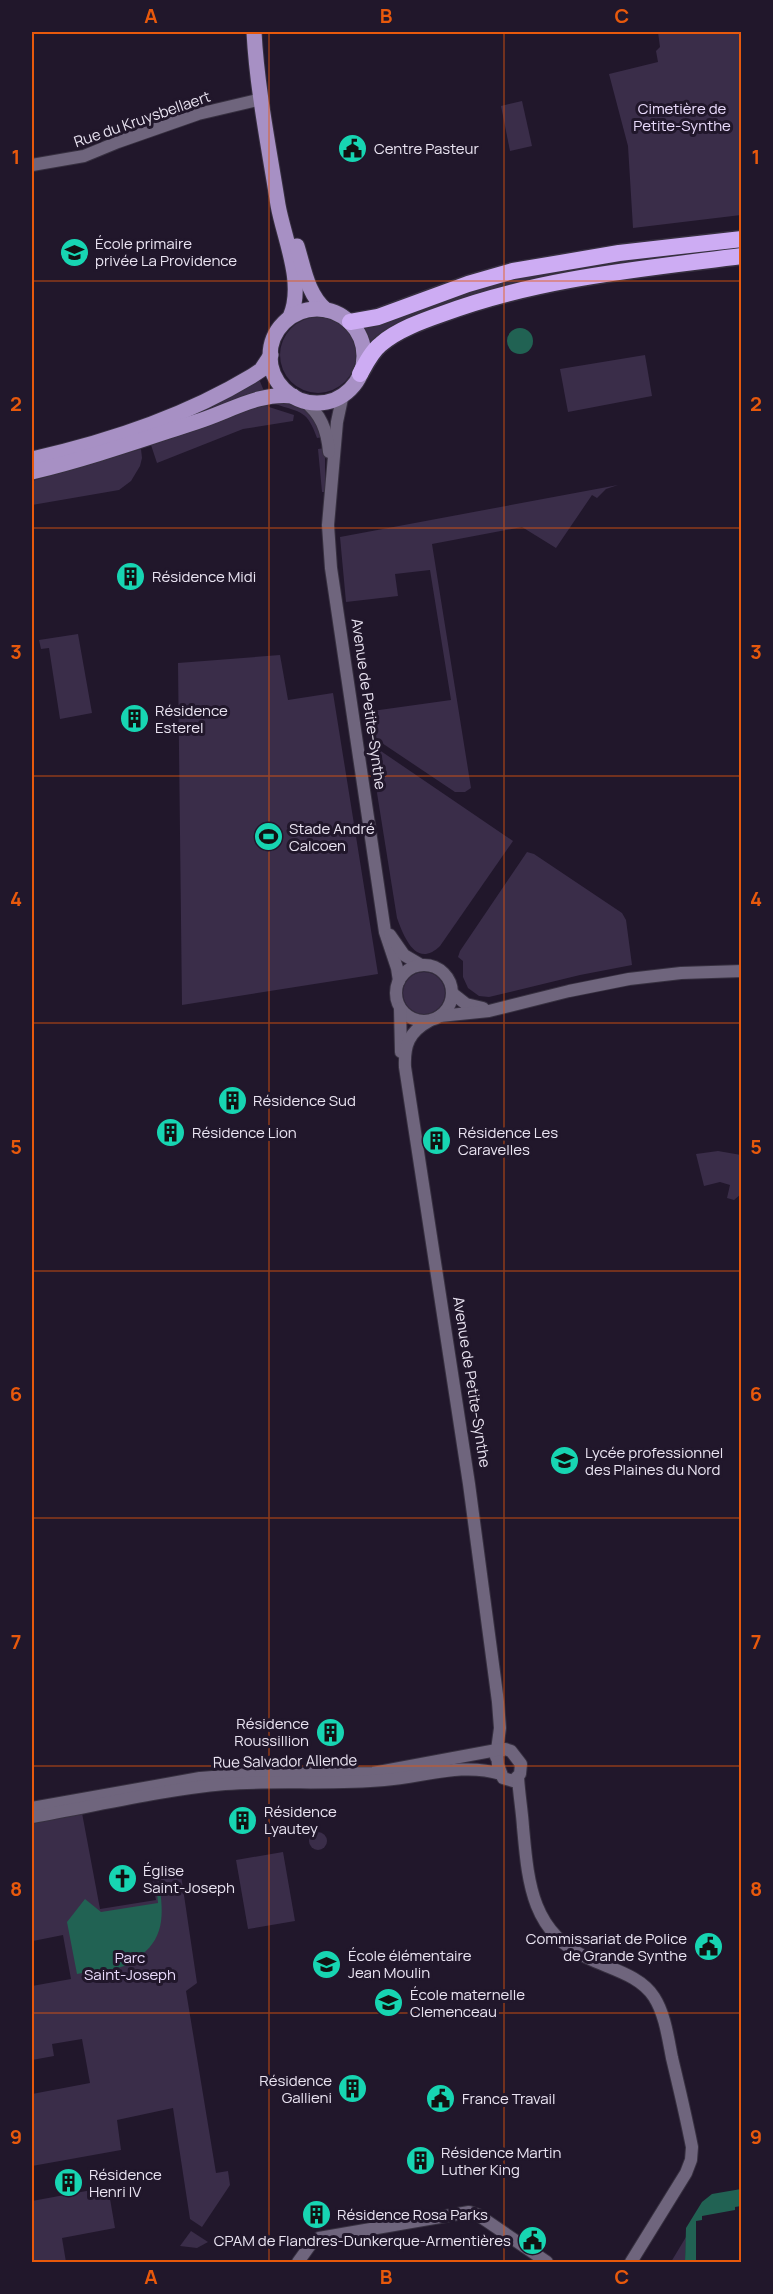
<svg xmlns="http://www.w3.org/2000/svg" width="773" height="2294" viewBox="0 0 773 2294" font-family="Manrope,sans-serif">
<rect width="100%" height="100%" fill="#21172b"/>
<!-- green -->
<g fill="#3a2d49">
<polygon points="658,32 741,32 741,215 633,228 628,146 609,74 658,62 656,51 660,47"/>
<polygon points="522,101 532,146 510,151 501,106"/>
<path d="M 741,245 L 741,250 L 517,283 C 477,293 396,315 368,345 L 361,327 L 505,281 L 565,268 Z"/>
<circle cx="318" cy="355" r="38"/>
<polygon points="645,355 652,396 568,412 560,369"/>
<polygon points="259,379 264,391 190,419 175,419"/>
<path d="M 274,400 L 290,401 L 307,408 L 323,437 L 317,438 C 307,410 302,413 275,404 Z"/>
<polygon points="268,402 269,407 294,415 293,421 243,429 157,463 151,445"/>
<polygon points="325,448 325,492 322,492 318,449"/>
<polygon points="141,449 142,458 140,466 131,481 119,490 32,505 32,481"/>
<polygon points="618,485 606,489 597,498 592,495 556,548 522,527 432,544 471,788 465,792 455,792 367,733 365,712 451,700 430,570 395,574 398,596 346,602 340,537"/>
<polygon points="78,634 92,713 60,719 49,648 41,649 39,640"/>
<polygon points="280,655 288,700 333,693 378,974 182,1005 178,663"/>
<path d="M 369,743 L 513,841 L 440,946 C 416,969 404,937 397,918 Z"/>
<polygon points="527,852 534,854 622,913 626,920 632,965 580,975 489,997 479,996 468,988 463,977 463,961 458,957 460,951"/>
<circle cx="424" cy="993" r="21"/>
<polygon points="718,1151 741,1155 741,1194 734,1200 727,1198 730,1185 720,1182 704,1186 696,1154"/>
<polygon points="82,1813 100,1909 156,1900 152,1879 181,1875 197,1983 186,1991 216,2173 228,2171 230,2185 202,2227 190,2219 173,2108 117,2120 121,2150 32,2166 32,2094 90,2083 82,2039 52,2044 54,2056 32,2060 32,1986 71,1979 63,1935 33,1941 33,1945 32,1945 32,1822"/>
<circle cx="318" cy="1841" r="9"/>
<polygon points="283,1852 295,1921 248,1929 236,1860"/>
<polygon points="108,2187 115,2228 62,2238 66,2262 32,2262 32,2201"/>
<polygon points="191,2231 208,2242 197,2248 180,2246"/>
<polygon points="686,2237 685,2262 671,2262"/>
</g>
<!-- water -->
<g fill="#216253">
<circle cx="520" cy="341" r="13"/>
<path d="M 159,1883 C 164,1915 165,1940 136,1959 C 131,1962 128,1965 124,1966 C 110,1971 91,1971 77,1974 L 67,1922 L 85,1899 L 101,1912 L 158,1903 L 156,1884 Z"/>
<polygon points="741,2189 741,2206 735,2207 735,2210 702,2216 702,2220 696,2221 696,2262 685,2262 686,2228 702,2202 712,2194"/>
</g>
<g fill="none" stroke-linecap="round" stroke-linejoin="round">
<defs>
<g id="minor">
<polyline points="32,165 84,156 118,142 198,114 262,99"/>
<polyline points="343,394 337,422 328,525 331,568 385,932 397,968 399,981"/>
<path d="M 303,400 C 321,414 327,430 329,452"/>
<polyline points="390,935 404,955 421,965"/>
<circle cx="424" cy="993" r="28"/>
<polyline points="452,993 466,1004 483,1008"/>
<polyline points="400,1008 401,1052"/>
<polyline points="440,1016 489,1011 569,991 629,979 681,973 742,971"/>
<path d="M 429,1021 C 409,1032 404,1045 405,1067 L 469,1484 L 498,1702 L 500,1728 L 496,1757"/>
<polygon points="505,1749 511,1751 521,1764 520,1774 513,1781 503,1778 498,1765 497,1753"/>
<path d="M 518,1777 C 519,1794 522,1811 523,1827 C 528,1881 531,1933 588,1958 C 610,1969 640,1975 654,1997 C 665,2014 668,2038 672,2058 C 679,2087 686,2117 692,2147 L 691,2160 L 686,2173 L 631,2262"/>
<polyline points="32,1808 200,1778 251,1774 373,1773 502,1749"/>
<path d="M 32,1817 C 95,1806 160,1790 225,1784 C 278,1780 331,1785 384,1780 C 424,1777 462,1762 501,1774"/>
<polyline points="298,2262 311,2244 319,2238 469,2212 478,2215 547,2262"/>
</g>
<g id="major">
<path d="M 254,32 C 257,89 269,148 278,205 C 284,239 305,283 290,317"/>
<path d="M 297,246 C 304,268 307,294 326,310"/>
<circle cx="317" cy="356" r="47"/>
<path d="M 32,459 C 108,442 184,417 252,376 L 261,370 L 271,355"/>
<path d="M 32,472 C 87,459 141,440 196,422 C 229,412 258,392 293,396"/>
</g>
<g id="highway">
<polyline points="350,322 378,317 468,284 513,271 619,253 742,239"/>
<path d="M 360,374 C 366,363 372,351 381,344 C 397,330 422,321 442,314 C 538,278 641,269 742,256"/>
</g>
</defs>
<!-- minor casing -->
<use href="#minor" stroke="#373040" stroke-width="14"/>
<!-- major casing -->
<use href="#major" stroke="#373040" stroke-width="17"/>
<!-- highway casing -->
<use href="#highway" stroke="#373040" stroke-width="19"/>
<!-- minor -->
<use href="#minor" stroke="#6f657d" stroke-width="12"/>
<!-- major -->
<use href="#major" stroke="#a790c4" stroke-width="15"/>
<!-- highway -->
<use href="#highway" stroke="#cdacf3" stroke-width="16"/>
</g>
<!-- grid -->
<path fill="none" stroke="#e8590c" stroke-width="1.5" stroke-opacity="0.55" d="M 269,32 L 269,2262M 504,32 L 504,2262M 32,281 L 742,281M 32,528 L 742,528M 32,776 L 742,776M 32,1023 L 742,1023M 32,1271 L 742,1271M 32,1518 L 742,1518M 32,1766 L 742,1766M 32,2013 L 742,2013"/>
<!-- icons -->
<defs>
<symbol id="civic-disc" viewBox="-11 -11 22 22"><circle r="9.5" fill="#17d5b2" stroke="#21172b"/><path d="M-.6-6.5H3V-4.5H.6V-3L4-1V1h2V6H-6V1h2V-1L-.6-3ZM-1.2 2.5V6h2.4V2.5Z" fill="#111"/></symbol>
<symbol id="school-disc" viewBox="-11 -11 22 22"><circle r="9.5" fill="#17d5b2" stroke="#21172b"/><path d="M0-5L7-2L0 1L-7-2ZM-4 1L0 2.5L4 1V4Q0 6-4 4Z" fill="#111"/></symbol>
<symbol id="building-disc" viewBox="-11 -11 22 22"><circle r="9.5" fill="#17d5b2" stroke="#21172b"/><path d="M-4-6H4V6H1V3H-1V6H-4ZM-2.5-4.3h1.7v1.8h-1.7ZM.8-4.3h1.7v1.8H.8ZM-2.5-1h1.7V.8h-1.7ZM.8-1h1.7V.8H.8Z" fill="#111"/></symbol>
<symbol id="stadium-disc" viewBox="-11 -11 22 22"><circle r="9.5" fill="#17d5b2" stroke="#21172b"/><path d="M0-5a6.5 5 0 1 0 0 10a6.5 5 0 1 0 0-10ZM-3.5-1.8h7v3.6h-7Z" fill="#111"/></symbol>
<symbol id="church-disc" viewBox="-11 -11 22 22"><circle r="9.5" fill="#17d5b2" stroke="#21172b"/><path d="M-1.2-6h2.4v3.5h3.3v2.4h-3.3V6h-2.4V-.1h-3.3v-2.4h3.3Z" fill="#111"/></symbol>
</defs>
<g fill-rule="evenodd">
<use href="#civic-disc" x="336" y="132" width="33" height="33"/>
<use href="#school-disc" x="58" y="236" width="33" height="33"/>
<use href="#building-disc" x="114" y="560" width="33" height="33"/>
<use href="#building-disc" x="118" y="702" width="33" height="33"/>
<use href="#stadium-disc" x="252" y="820" width="33" height="33"/>
<use href="#building-disc" x="216" y="1084" width="33" height="33"/>
<use href="#building-disc" x="154" y="1116" width="33" height="33"/>
<use href="#building-disc" x="420" y="1124" width="33" height="33"/>
<use href="#school-disc" x="548" y="1444" width="33" height="33"/>
<use href="#building-disc" x="314" y="1716" width="33" height="33"/>
<use href="#building-disc" x="226" y="1804" width="33" height="33"/>
<use href="#church-disc" x="106" y="1862" width="33" height="33"/>
<use href="#civic-disc" x="692" y="1930" width="33" height="33"/>
<use href="#school-disc" x="310" y="1948" width="33" height="33"/>
<use href="#school-disc" x="372" y="1986" width="33" height="33"/>
<use href="#building-disc" x="336" y="2072" width="33" height="33"/>
<use href="#civic-disc" x="424" y="2082" width="33" height="33"/>
<use href="#building-disc" x="404" y="2144" width="33" height="33"/>
<use href="#building-disc" x="52" y="2166" width="33" height="33"/>
<use href="#building-disc" x="300" y="2198" width="33" height="33"/>
<use href="#civic-disc" x="516" y="2224" width="33" height="33"/>
</g>
<g text-anchor="middle" dominant-baseline="central" stroke-width="6" stroke-linejoin="round" paint-order="stroke">
<!-- park labels -->
<g font-size="15" fill="#eadbfc" stroke="#21172b">
<text x="682" y="108">Cimetière de<tspan x="682" dy="17">Petite-Synthe</tspan></text>
<text x="130" y="1957">Parc<tspan x="130" dy="17">Saint-Joseph</tspan></text>
</g>
<!-- street labels -->
<g font-size="15" fill="#eae4f2" stroke="#21172b">
<text transform="translate(142 119) rotate(-19)">Rue du Kruysbellaert</text>
<text transform="translate(369 704) rotate(82)">Avenue de Petite-Synthe</text>
<text transform="translate(472 1382) rotate(81)">Avenue de Petite-Synthe</text>
<text transform="translate(285 1761) rotate(-1)">Rue Salvador Allende</text>
</g>
<!-- poi labels -->
<g font-size="15" fill="#eae4f2" stroke="#21172b" text-anchor="start">
<text x="374" y="148">Centre Pasteur</text>
<text x="95" y="243">École primaire<tspan x="95" dy="17">privée La Providence</tspan></text>
<text x="152" y="576">Résidence Midi</text>
<text x="155" y="710">Résidence<tspan x="155" dy="17">Esterel</tspan></text>
<text x="289" y="828">Stade André<tspan x="289" dy="17">Calcoen</tspan></text>
<text x="253" y="1100">Résidence Sud</text>
<text x="192" y="1132">Résidence Lion</text>
<text x="458" y="1132">Résidence Les<tspan x="458" dy="17">Caravelles</tspan></text>
<text x="585" y="1452">Lycée professionnel<tspan x="585" dy="17">des Plaines du Nord</tspan></text>
<text x="309" y="1723" text-anchor="end">Résidence<tspan x="309" dy="17">Roussillion</tspan></text>
<text x="264" y="1811">Résidence<tspan x="264" dy="17">Lyautey</tspan></text>
<text x="143" y="1870">Église<tspan x="143" dy="17">Saint-Joseph</tspan></text>
<text x="687" y="1938" text-anchor="end">Commissariat de Police<tspan x="687" dy="17">de Grande Synthe</tspan></text>
<text x="348" y="1955">École élémentaire<tspan x="348" dy="17">Jean Moulin</tspan></text>
<text x="410" y="1994">École maternelle<tspan x="410" dy="17">Clemenceau</tspan></text>
<text x="332" y="2080" text-anchor="end">Résidence<tspan x="332" dy="17">Gallieni</tspan></text>
<text x="462" y="2098">France Travail</text>
<text x="441" y="2152">Résidence Martin<tspan x="441" dy="17">Luther King</tspan></text>
<text x="89" y="2174">Résidence<tspan x="89" dy="17">Henri IV</tspan></text>
<text x="337" y="2214">Résidence Rosa Parks</text>
<text x="511" y="2240" text-anchor="end">CPAM de Flandres-Dunkerque-Armentières</text>
</g>
</g>
<!-- border -->
<rect width="773" height="2294" fill="none" stroke="#21172b" stroke-width="66"/>
<rect x="33" y="33" width="707" height="2228" fill="none" stroke="#e8590c" stroke-width="2"/>
<g font-size="20" text-anchor="middle" font-weight="bold" fill="#e8590c">
<text x="151" y="23">A</text>
<text x="386" y="23">B</text>
<text x="622" y="23">C</text>
<text x="16" y="164">1</text>
<text x="756" y="164">1</text>
<text x="16" y="411">2</text>
<text x="756" y="411">2</text>
<text x="16" y="659">3</text>
<text x="756" y="659">3</text>
<text x="16" y="906">4</text>
<text x="756" y="906">4</text>
<text x="16" y="1154">5</text>
<text x="756" y="1154">5</text>
<text x="16" y="1401">6</text>
<text x="756" y="1401">6</text>
<text x="16" y="1649">7</text>
<text x="756" y="1649">7</text>
<text x="16" y="1896">8</text>
<text x="756" y="1896">8</text>
<text x="16" y="2144">9</text>
<text x="756" y="2144">9</text>
<text x="151" y="2284">A</text>
<text x="386" y="2284">B</text>
<text x="622" y="2284">C</text>
</g>
</svg>
